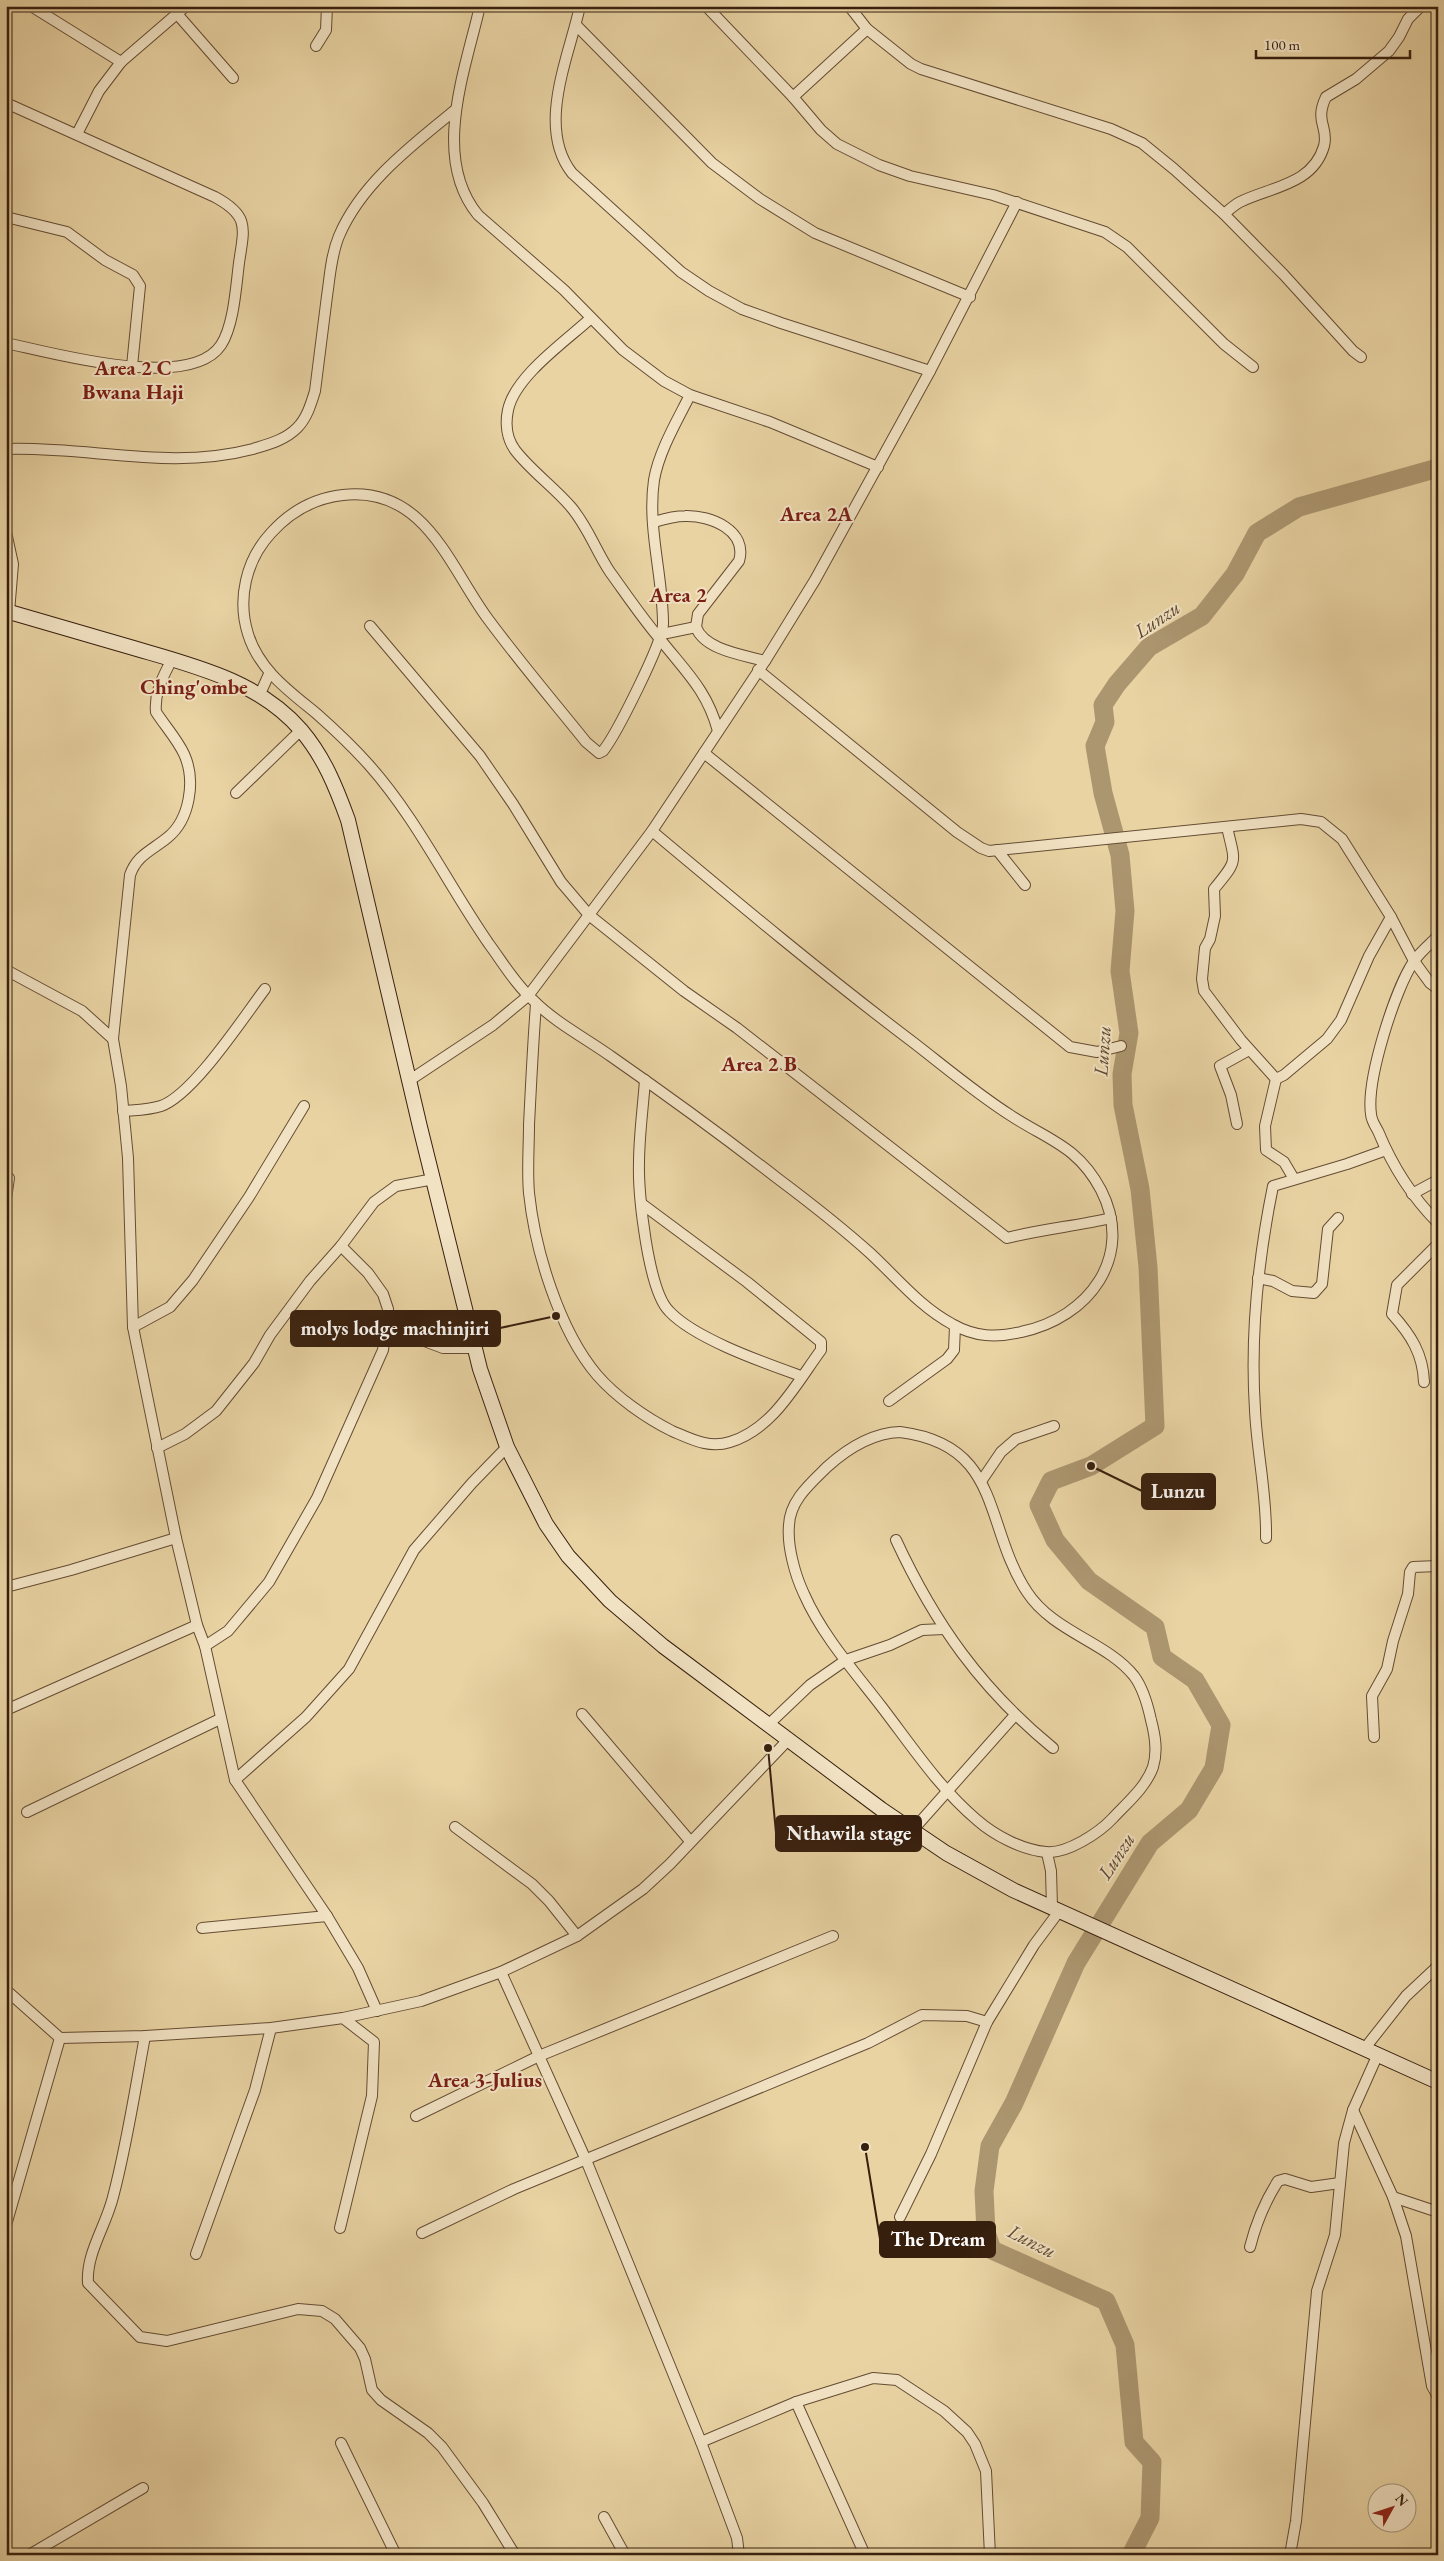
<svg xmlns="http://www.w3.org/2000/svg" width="1444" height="2561" viewBox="0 0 1444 2561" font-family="'EB Garamond',serif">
<rect width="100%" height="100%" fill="#e9d3a3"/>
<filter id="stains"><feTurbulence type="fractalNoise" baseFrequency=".004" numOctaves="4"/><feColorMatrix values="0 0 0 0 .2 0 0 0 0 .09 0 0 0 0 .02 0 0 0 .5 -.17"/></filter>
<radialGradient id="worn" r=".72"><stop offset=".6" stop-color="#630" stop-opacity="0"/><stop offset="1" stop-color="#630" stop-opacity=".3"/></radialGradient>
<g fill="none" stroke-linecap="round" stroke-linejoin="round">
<!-- river -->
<polyline stroke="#ac9670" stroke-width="19" points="1131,2555 1150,2518 1152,2462 1134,2442 1125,2345 1106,2301 992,2250 986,2232 984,2191 990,2146 1014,2103 1076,1963 1150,1843 1189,1810 1214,1768 1221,1725 1195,1680 1162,1657 1155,1627 1089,1581 1055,1540 1039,1505 1051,1481 1091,1466 1155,1426 1148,1267 1140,1189 1123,1105 1122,1074 1129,1033 1120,971 1125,911 1120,855 1103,793 1095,746 1105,722 1103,705 1117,684 1149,647 1202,616 1235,574 1257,533 1299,507 1438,468"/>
<defs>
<g id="street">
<polyline points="31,6 121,62"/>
<path d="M 480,6 C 465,71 431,158 478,215 L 564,290 L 623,350 L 664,381 L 690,395 L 770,422 L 878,467"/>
<path d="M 580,6 C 569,57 536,127 572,173 L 681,272 L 709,291 L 742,309 L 781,323 L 930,371"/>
<polyline points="706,6 793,97 821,130 837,144 879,165 910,176 993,195 1105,232 1127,247 1224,344 1253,367"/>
<polyline points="849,6 867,29 911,64 921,69 1111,129 1142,143 1174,169 1224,214 1284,275 1353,351 1361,357"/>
<polyline points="178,15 233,78"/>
<polyline points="576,25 712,163 760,199 815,233 970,297"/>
<polyline points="316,46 326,30 327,6"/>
<polyline points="793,97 867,29"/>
<path d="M 6,103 L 215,197 C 250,216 244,228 239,263 C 236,286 234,325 221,345 C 190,392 53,353 6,343"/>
<polyline points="77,134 99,91 121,62 186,6"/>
<path d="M 1224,214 C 1229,210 1234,205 1240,202 C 1270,187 1313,185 1324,146 C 1329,127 1314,122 1326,97 L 1356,79 L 1389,51 L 1399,37 L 1408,19 L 1421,6"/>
<polyline points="6,217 67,232 105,260 133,275 140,286 132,366"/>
<path d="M 591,318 C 566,341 515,376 508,410 C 505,424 507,439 515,450 C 531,471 554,487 571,507 C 588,527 596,551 610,572 C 626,594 642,618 660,639 C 685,671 707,690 718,731"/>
<path d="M 6,449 C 90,446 169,471 253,449 C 269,444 285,440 297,428 C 307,418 311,404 315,391 C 319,359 323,327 327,296 C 330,276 331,255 339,236 C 361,184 411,146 454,111"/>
<path d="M 654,522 C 664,519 675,516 685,516 C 711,515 748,531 739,561 L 698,614 L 696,627 C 704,650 744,655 765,661"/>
<polyline points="6,532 13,564 9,612"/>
<path d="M 370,626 L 480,756 L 513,804 L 561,882 L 589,915 L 684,991 L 737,1028 L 1007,1238 C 1042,1229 1077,1226 1111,1218"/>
<polyline points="662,634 696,627"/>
<path d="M 172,659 C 163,677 154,692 156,712 C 165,726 177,739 184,754 C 196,780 190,820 167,838 C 151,851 137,855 130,875 L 113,1039 L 121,1086 L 128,1158 L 133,1327 L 176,1538 L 197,1625 L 205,1646 L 235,1780 L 327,1916 L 358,1968 L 377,2011"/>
<polyline points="758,670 957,832 981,848 989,851 1301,819 1321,822 1342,839 1391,917 1414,961 1430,983 1438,989"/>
<polyline points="260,694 269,674"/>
<polyline points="704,753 1070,1047 1097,1052 1121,1046"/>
<polyline points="236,793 301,730"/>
<path d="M 1227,827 C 1235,863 1239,859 1214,889 L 1215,916 L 1210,939 L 1205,948 L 1202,979 L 1204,991 L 1241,1040 L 1276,1079"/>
<path d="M 652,831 C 738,903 824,975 914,1043 C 945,1067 977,1094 1010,1115 C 1048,1140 1078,1146 1101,1190 C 1135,1256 1089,1318 1021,1332 C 996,1338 975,1337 952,1324 C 920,1307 897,1278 870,1253 C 841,1227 809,1202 777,1178 C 723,1136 668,1096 612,1057 C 587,1039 556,1023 534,1001 C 516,985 503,963 489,944 C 448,885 417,819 369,765 C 353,747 335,730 317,714 C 289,691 259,670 248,634 C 237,599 246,560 271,533 C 290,512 315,498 343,495 C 425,486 449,566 488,619 C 519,661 553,701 586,742 L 599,753 L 603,751 C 616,735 663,642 663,624 C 663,576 647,528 654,480 C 659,451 677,421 690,395"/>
<polyline points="997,850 1025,885"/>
<path d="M 1438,936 C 1430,944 1420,952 1414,961 C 1395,989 1366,1080 1371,1114 C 1371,1119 1375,1126 1378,1131 C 1392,1165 1412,1197 1438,1223"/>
<polyline points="6,970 82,1011 113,1039"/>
<path d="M 536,1004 C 533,1044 531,1084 529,1125 C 529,1147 527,1171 529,1193 C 535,1250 559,1330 597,1375 C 616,1397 646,1418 672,1431 C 691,1439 709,1449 730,1442 C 773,1429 796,1384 821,1350 L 821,1342 L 747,1282 L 642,1204"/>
<polyline points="410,1080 493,1025 528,996 652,831 765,661 815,580 930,371 1017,202"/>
<path d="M 645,1080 C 643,1108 639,1136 639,1163 C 638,1194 648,1290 669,1311 C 695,1339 765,1363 801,1376"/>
<path d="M 123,1111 C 135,1110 149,1110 161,1106 C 193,1095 243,1018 265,989"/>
<polyline points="1237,1124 1231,1095 1220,1066 1249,1050"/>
<polyline points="1294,1179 1284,1162 1266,1150 1265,1126 1276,1079 1284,1075 1327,1039 1341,1020 1369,956 1391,917"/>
<polyline points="1412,1194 1438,1180"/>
<polyline points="6,1199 9,1178"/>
<polyline points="1258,1278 1273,1281 1292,1291 1314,1293 1322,1284 1328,1229 1338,1218"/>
<polyline points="133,1327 170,1307 193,1280 249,1197 304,1106"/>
<polyline points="386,1333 419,1339 443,1348 475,1348"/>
<path d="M 1424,1382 C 1423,1354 1411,1335 1392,1314 L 1397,1285 L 1438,1244"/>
<polyline points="889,1401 947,1359 954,1350 955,1326"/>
<path d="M 900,1432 C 1003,1445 983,1525 1027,1592 C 1053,1632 1107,1642 1134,1676 C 1143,1688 1148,1706 1151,1720 C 1155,1735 1158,1751 1153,1767 C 1146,1787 1127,1803 1113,1818 C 1099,1833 1067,1854 1046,1852 C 1022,1850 994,1835 977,1820 C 939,1788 911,1745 881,1706 C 854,1671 822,1635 804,1594 C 795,1575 787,1546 789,1525 C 790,1500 811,1483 827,1467 C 848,1448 872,1433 900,1432 Z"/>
<polyline points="157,1448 185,1434 216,1411 254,1363 270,1335 310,1281 341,1246 374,1202 396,1186 434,1179"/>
<polyline points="982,1480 1001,1452 1016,1439 1054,1426"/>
<path d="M 1266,1538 C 1267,1495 1257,1453 1255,1410 C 1250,1334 1258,1260 1273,1186 L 1347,1164 L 1386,1150"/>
<path d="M 896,1540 C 935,1624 981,1689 1053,1748"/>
<polyline points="6,1587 71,1570 176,1538"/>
<polyline points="205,1646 228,1631 269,1582 317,1498 383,1350 388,1309 383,1294 368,1273 341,1246"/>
<polyline points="6,1710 197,1625"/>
<polyline points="582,1714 690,1841"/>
<polyline points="768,1725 810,1685 846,1660 890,1645 922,1630 944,1629"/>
<polyline points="1374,1737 1372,1696 1387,1669 1393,1641 1408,1594 1410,1572 1413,1567 1438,1566"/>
<polyline points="235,1780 306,1717 349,1669 414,1550 472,1483 507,1447"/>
<polyline points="27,1812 220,1719"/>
<polyline points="455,1827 532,1884 549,1901 577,1936"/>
<polyline points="912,1831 1015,1715"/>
<polyline points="1047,1853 1051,1871 1052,1907"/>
<polyline points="202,1928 327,1916"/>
<polyline points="501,1972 586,2160 701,2442 737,2538 739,2555"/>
<polyline points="6,1990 60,2038 145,2036 271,2028 343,2018 421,2001 501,1972 577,1936 643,1889 670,1864 788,1740"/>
<path d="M 145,2036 C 135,2090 127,2144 113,2197 C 106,2226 86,2253 88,2283 L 140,2337 L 167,2341 L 298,2309 L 322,2311 L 335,2319 L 360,2348 L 365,2359 L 372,2390 L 381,2400 L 428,2433 L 442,2447 L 483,2503 L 515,2555"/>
<polyline points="1365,2048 1406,1996 1438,1966"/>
<polyline points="1353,2110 1393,2197 1406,2236 1432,2386 1438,2397"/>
<polyline points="416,2116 539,2056 833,1936"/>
<polyline points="1393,2197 1438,2212"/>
<polyline points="900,2217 931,2154 987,2022 1034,1945 1060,1910"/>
<polyline points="6,2225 60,2038"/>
<polyline points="340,2228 372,2096 374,2042 343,2018"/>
<polyline points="422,2233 514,2189 868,2043 922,2015 967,2016 987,2022"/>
<path d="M 1250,2247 C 1256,2223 1264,2203 1278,2181 L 1285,2179 L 1311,2187 L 1340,2183"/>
<polyline points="196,2254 255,2090 271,2028"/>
<polyline points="796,2402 865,2555"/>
<polyline points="701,2442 796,2402 873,2378 897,2380 944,2411 967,2432 975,2444 986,2471 990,2555"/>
<polyline points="341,2443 396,2555"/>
<polyline points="604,2517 625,2555"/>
<polyline points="29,2555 143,2488"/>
<polyline points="1290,2555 1296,2521 1317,2291 1335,2235 1344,2143 1353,2110 1378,2054"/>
</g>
<path id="secondary" d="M 6,611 C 47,623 89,635 130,647 C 191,665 258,680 301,730 C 324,757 336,787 348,820 L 420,1127 L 480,1369 L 507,1447 L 546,1524 L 568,1556 L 610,1601 L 663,1646 L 881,1809 L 946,1853 L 1013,1890 L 1438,2082"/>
</defs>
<!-- street casing -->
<use href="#street" stroke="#644c33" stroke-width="12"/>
<!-- secondary casing -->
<use href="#secondary" stroke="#371f0e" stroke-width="16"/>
<!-- street -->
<use href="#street" stroke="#f1e2c3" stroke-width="10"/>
<!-- secondary -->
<use href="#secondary" stroke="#f1e2c3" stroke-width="14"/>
</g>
<g text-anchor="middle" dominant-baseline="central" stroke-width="4" stroke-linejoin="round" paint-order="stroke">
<!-- water labels -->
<g font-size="20" font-style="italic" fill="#604930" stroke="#f1e2c3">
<text transform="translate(1157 619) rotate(-34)">Lunzu</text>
<text transform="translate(1102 1051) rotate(-86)">Lunzu</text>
<text transform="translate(1116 1856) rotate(-57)">Lunzu</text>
<text transform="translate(1032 2241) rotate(27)">Lunzu</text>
</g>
<!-- quarter labels -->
<g font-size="21" font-weight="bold" fill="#7a1f14" stroke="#f1e2c3">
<text x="133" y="367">Area 2 C<tspan x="133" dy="24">Bwana Haji</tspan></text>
<text x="816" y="513">Area 2A</text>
<text x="678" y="594">Area 2</text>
<text x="194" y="686">Ching'ombe</text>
<text x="759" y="1063">Area 2 B</text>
<text x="485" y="2079">Area 3-Julius</text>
</g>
</g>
<!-- callouts -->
<path fill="none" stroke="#371f0e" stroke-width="2" d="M556 1316L500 1328M1091 1466L1142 1491M768 1748L776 1833M865 2147L880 2239"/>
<g fill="#371f0e" stroke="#f1e2c3" stroke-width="2">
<circle cx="556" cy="1316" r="5"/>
<circle cx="1091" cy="1466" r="5"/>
<circle cx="768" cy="1748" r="5"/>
<circle cx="865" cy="2147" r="5"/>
</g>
<g fill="#371f0e" stroke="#371f0e" stroke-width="2">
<rect x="291" y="1311" width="209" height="35" rx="5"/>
<rect x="1142" y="1474" width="73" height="35" rx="5"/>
<rect x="776" y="1816" width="145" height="35" rx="5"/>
<rect x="880" y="2222" width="115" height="35" rx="5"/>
</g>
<g font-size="20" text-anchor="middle" font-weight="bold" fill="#fff">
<text x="395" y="1335">molys lodge machinjiri</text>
<text x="1178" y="1498">Lunzu</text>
<text x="849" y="1840">Nthawila stage</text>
<text x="938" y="2246">The Dream</text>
</g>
<!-- margin -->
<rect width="1444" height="2561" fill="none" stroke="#e9d3a3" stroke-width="25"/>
<rect x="8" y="8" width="1429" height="2546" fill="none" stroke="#371f0e" stroke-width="2.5"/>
<rect x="12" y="12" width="1419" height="2536" fill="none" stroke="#371f0e"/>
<!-- north arrow -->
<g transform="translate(1392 2508) rotate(50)"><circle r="24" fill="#f1e2c3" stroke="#a7947b"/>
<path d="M0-4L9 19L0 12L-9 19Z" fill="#8f2418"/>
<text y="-8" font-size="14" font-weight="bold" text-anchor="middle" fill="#371f0e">N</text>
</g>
<!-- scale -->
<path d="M1256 50v8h154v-8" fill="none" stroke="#371f0e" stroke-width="2.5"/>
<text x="1264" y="50" font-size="15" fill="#371f0e" stroke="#f1e2c3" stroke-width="4" paint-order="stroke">100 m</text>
<rect width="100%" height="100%" filter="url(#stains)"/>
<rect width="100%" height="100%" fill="url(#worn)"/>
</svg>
